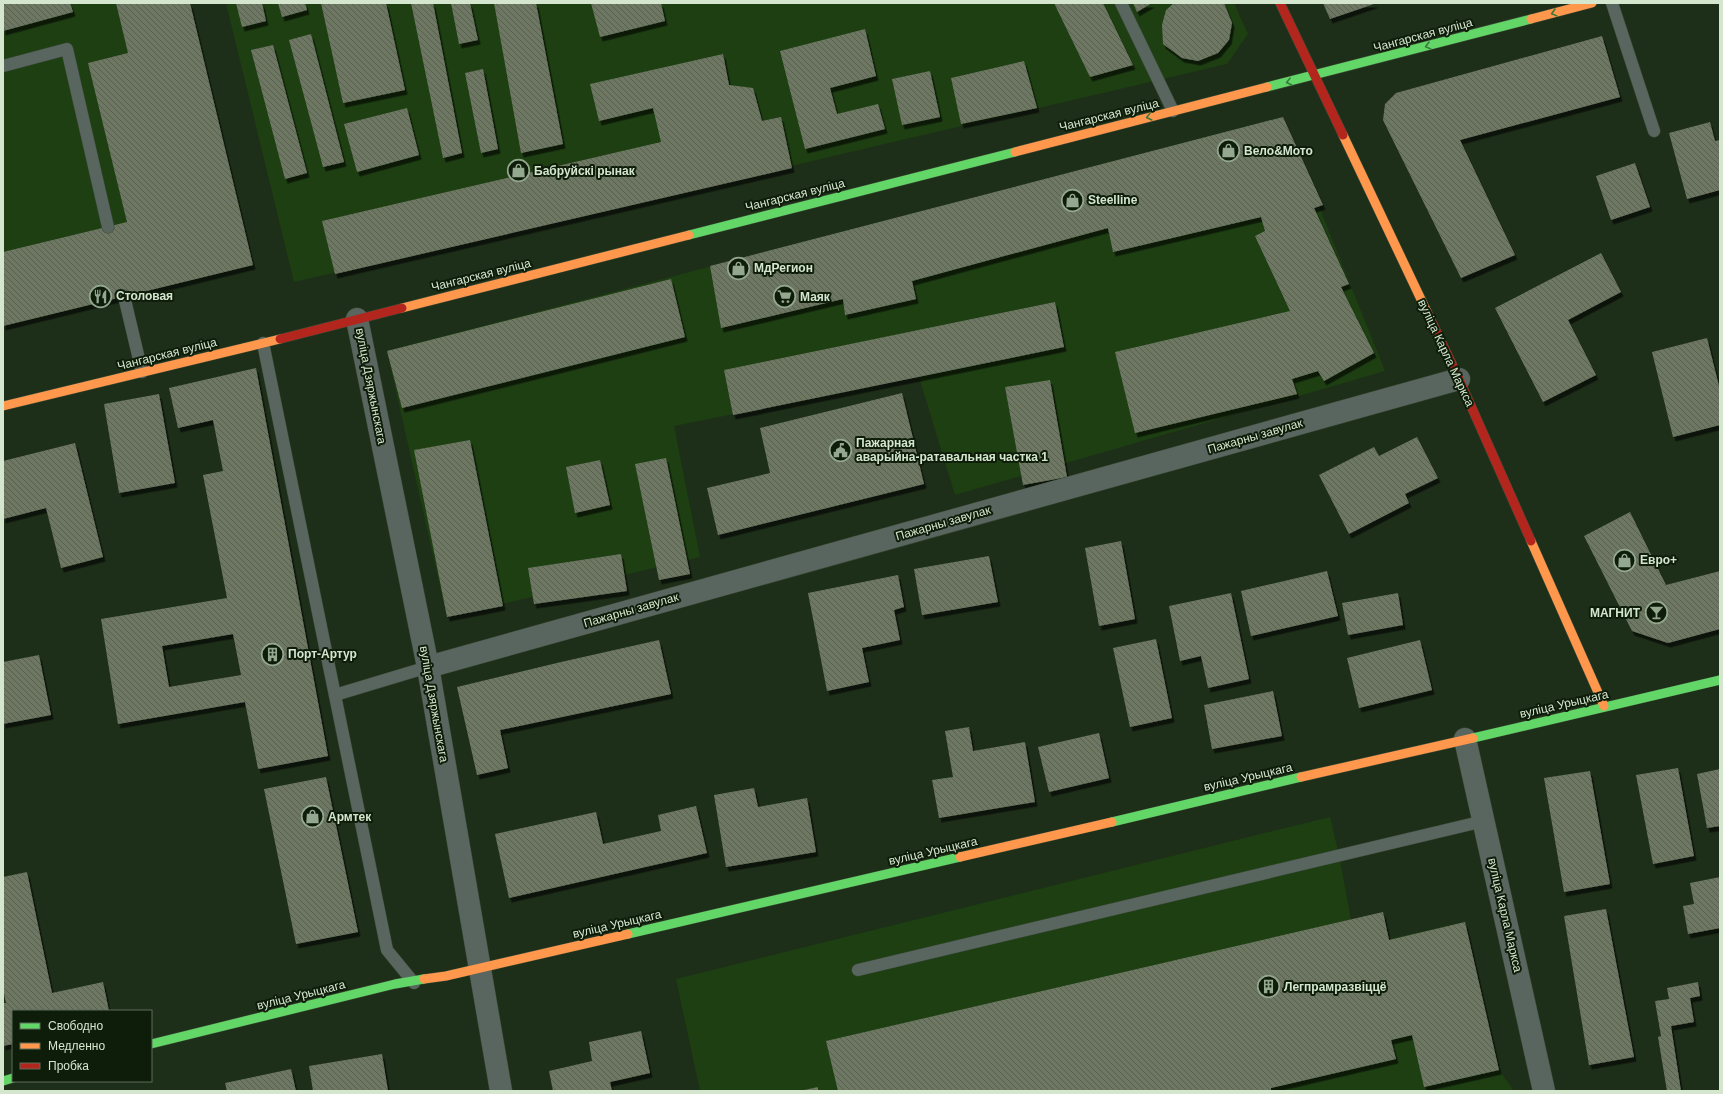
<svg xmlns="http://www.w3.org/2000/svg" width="1723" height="1094" viewBox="0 0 1723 1094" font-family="Helvetica,sans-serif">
<defs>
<pattern id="building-back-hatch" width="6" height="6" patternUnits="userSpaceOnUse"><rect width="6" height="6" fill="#6d7762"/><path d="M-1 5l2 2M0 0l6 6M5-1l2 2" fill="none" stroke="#596052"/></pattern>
<filter id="shadow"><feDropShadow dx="2.5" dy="4.5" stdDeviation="0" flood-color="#0009"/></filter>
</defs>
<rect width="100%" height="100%" fill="#1e2f19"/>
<!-- built -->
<g fill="#1d3f12">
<polygon points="3,3 190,3 253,265 3,326"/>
<polygon points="226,3 1234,3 1248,34 1227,64 294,282"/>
<polygon points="1283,117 1385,371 955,495 919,377 674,426 700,557 447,617 387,351"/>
<polygon points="1330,817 1339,855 1351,920 1383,912 1389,939 1465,922 1499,1070 1514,1091 700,1091 676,979"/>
</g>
<!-- building -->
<g fill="url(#building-back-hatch)" fill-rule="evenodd" filter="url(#shadow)">
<polygon points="3,3 70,3 73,12 3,31"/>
<polygon points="116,3 190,3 253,265 3,326 3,252 127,222 88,63 128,53"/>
<polygon points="236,3 262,3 266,21 242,27"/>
<polygon points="278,3 305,3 307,10 282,17"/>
<polygon points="321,3 386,3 405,90 343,103"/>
<polygon points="411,3 433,3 462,153 443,158"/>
<polygon points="451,3 470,3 478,40 459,44"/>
<polygon points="494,3 536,3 563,144 521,153"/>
<polygon points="591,3 661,3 665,21 600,37"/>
<polygon points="1054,3 1103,3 1133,65 1090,77"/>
<polygon points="1133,3 1152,3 1137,12"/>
<polygon points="1174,3 1224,3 1232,23 1229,40 1218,53 1198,61 1182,58 1163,44 1162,25 1166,10"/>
<polygon points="1323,3 1377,3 1330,19"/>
<polygon points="865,29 876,76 830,88 837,114 878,104 885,129 805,149 780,51"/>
<polygon points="311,34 344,162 323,167 289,40"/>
<polygon points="1602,36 1620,97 1460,140 1515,255 1461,278 1383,120 1385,104 1396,93"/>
<polygon points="273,45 307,173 285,179 251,50"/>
<polygon points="723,54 729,85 753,88 762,121 781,117 792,168 335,274 322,221 661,142 653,108 599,121 590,84"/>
<polygon points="1024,61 1037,108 961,124 951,78"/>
<polygon points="483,69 498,149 481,153 465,73"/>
<polygon points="930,71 940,117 902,125 892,79"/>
<polygon points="407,108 419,155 357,172 344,124"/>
<polygon points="1283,117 1323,205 1314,208 1349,284 1341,287 1374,353 1324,381 1318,371 1292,379 1297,394 1135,433 1115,352 1290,311 1255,236 1265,231 1261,217 1113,252 1108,228 912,281 916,299 845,315 843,299 721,328 710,266"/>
<polygon points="1710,122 1715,141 1720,140 1720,190 1687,199 1669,133"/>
<polygon points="1635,163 1650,207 1611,220 1596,176"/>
<polygon points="1601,253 1621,292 1568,320 1596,375 1543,402 1495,308"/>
<polygon points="671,279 685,337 402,408 387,351"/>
<polygon points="1055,302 1064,347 733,415 724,370"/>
<polygon points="1707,338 1720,390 1720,425 1673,437 1652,352"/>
<path d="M 256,368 L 328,756 L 258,769 L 245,702 L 118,724 L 101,619 L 227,598 L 203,475 L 223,471 L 213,420 L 178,428 L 169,388 ZM 233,634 L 241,675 L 169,687 L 162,646 Z"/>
<polygon points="1050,380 1067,477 1023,485 1005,387"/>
<polygon points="902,393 924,484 718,535 707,488 770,473 760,428"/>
<polygon points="159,394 175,483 119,493 104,404"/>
<polygon points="1417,437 1438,478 1405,494 1409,503 1349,534 1319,475 1374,447 1379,456"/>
<polygon points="470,440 503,606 447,617 414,450"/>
<polygon points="75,443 103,557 61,568 46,508 3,519 3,461"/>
<polygon points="666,458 690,574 659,580 635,464"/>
<polygon points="600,460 610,505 575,513 566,467"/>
<polygon points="1630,512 1666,585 1720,571 1720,629 1668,643 1632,631 1584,536"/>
<polygon points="1121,541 1135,619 1099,626 1085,548"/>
<polygon points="621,554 627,591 534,604 528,568"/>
<polygon points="989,556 998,602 922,615 914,569"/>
<polygon points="1327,571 1338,616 1251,636 1241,591"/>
<polygon points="898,575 904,607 894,610 900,640 862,648 869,682 827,691 808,593"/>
<polygon points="1231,593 1249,679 1208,688 1201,656 1180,661 1169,606"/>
<polygon points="1398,593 1403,625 1348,635 1342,603"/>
<polygon points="1156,639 1172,718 1130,727 1113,648"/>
<polygon points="659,640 671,694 500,730 508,768 477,775 457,687 561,662"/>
<polygon points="1420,640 1432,690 1359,708 1347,658"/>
<polygon points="39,655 51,715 3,724 3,662"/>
<polygon points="1273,691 1282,736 1212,749 1204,705"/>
<polygon points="969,727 973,751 1025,742 1035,802 939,818 932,780 953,777 945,731"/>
<polygon points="1099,733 1109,778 1049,792 1038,747"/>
<polygon points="1678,768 1694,856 1653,864 1636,775"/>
<polygon points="1720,769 1720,826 1707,828 1697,774"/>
<polygon points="1590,771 1610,884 1564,892 1544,778"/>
<polygon points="326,777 358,932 296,944 264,789"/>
<polygon points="754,788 758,807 807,798 816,852 726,867 714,795"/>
<polygon points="696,806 707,853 509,898 495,834 596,812 603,844 661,831 658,815"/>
<polygon points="27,872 52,993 103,982 109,1011 13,1011 13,1044 3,1046 3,1003 6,1003 3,990 3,877"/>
<polygon points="1720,877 1720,928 1688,934 1683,906 1694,904 1690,883"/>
<polygon points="1606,909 1634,1057 1589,1065 1564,916"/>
<polygon points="1383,912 1389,940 1465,922 1499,1070 1424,1087 1412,1035 1391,1040 1396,1059 1271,1088 1271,1091 838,1091 826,1041"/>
<polygon points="1698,982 1700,996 1690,998 1694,1022 1671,1026 1681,1091 1667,1091 1658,1037 1661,1036 1655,1001 1669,999 1667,988"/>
<polygon points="641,1031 650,1073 610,1082 612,1091 553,1091 549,1071 592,1061 589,1042"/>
<polygon points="382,1054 388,1091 313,1091 309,1066"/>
<polygon points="291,1069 296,1091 227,1091 225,1083"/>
<polygon points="818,1087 818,1091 804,1091 804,1090"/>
</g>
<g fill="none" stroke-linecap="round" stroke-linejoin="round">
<defs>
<g id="lane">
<polyline points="1121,3 1173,111"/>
<polyline points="1612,3 1654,131"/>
<polyline points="3,66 67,49 108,227"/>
<polyline points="124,296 142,372"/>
<polyline points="263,343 387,950 414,983"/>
<polyline points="335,695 428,667"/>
<polyline points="858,970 1484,821"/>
</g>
<g id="street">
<polyline points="357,319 428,667 501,1091"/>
<polyline points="428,667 1459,379"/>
<polyline points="1465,739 1544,1091"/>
</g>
<g id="fast">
<polyline points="1267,87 1531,19"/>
<polyline points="689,235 1015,152"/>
<polyline points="1473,738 1720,680"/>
<polyline points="1112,822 1301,777"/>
<polyline points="628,934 960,857"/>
<polyline points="151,1044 395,984 424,979"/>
<polyline points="3,1081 13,1078"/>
</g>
<g id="slow">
<polyline points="1531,19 1592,3"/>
<polyline points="1343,135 1427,312"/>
<polyline points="1015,152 1267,87"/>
<polyline points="402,308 689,235"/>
<polyline points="3,406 280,339"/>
<polyline points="1531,541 1604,706"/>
<polyline points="1301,777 1473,738"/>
<polyline points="960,857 1112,822"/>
<polyline points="424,979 446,976 628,934"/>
</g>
<g id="jam">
<polyline points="1280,3 1343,135"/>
<polyline points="1427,312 1459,379 1531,541"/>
<polyline points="280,339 402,308"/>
</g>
</defs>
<!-- lane casing -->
<use href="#lane" stroke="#3c4b38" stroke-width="13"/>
<!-- street casing -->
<use href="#street" stroke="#3c4b38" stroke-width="23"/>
<!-- fast casing -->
<use href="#fast" stroke="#3c4b38" stroke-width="10"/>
<!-- slow casing -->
<use href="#slow" stroke="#3c4b38" stroke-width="10"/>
<!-- jam casing -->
<use href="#jam" stroke="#3c4b38" stroke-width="10"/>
<!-- lane -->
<use href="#lane" stroke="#59655f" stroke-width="12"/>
<!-- street -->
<use href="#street" stroke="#59655f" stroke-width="22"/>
<!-- fast -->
<use href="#fast" stroke="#63d668" stroke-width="9"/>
<!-- slow -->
<use href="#slow" stroke="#ff974d" stroke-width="9"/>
<!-- jam -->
<use href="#jam" stroke="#b3261e" stroke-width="9"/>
</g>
<!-- one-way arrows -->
<defs><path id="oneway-chevron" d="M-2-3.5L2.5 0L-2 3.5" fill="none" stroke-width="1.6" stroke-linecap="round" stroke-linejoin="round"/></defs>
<g stroke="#387939">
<use href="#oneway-chevron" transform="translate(1554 13) rotate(165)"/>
<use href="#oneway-chevron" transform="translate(1428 46) rotate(165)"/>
<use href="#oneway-chevron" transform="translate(1289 82) rotate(166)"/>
<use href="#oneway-chevron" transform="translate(1149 117) rotate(166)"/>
</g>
<!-- icons -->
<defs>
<symbol id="shop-ring" viewBox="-11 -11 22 22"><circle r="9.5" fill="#0e1c0a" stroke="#94a78f" stroke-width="1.5"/><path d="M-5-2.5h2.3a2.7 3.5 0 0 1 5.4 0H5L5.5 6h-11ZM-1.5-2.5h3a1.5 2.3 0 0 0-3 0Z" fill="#94a78f"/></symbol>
<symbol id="restaurant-ring" viewBox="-11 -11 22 22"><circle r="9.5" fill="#0e1c0a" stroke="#94a78f" stroke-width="1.5"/><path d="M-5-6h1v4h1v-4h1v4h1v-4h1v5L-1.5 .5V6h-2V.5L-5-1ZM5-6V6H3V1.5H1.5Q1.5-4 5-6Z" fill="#94a78f"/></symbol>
<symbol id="supermarket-ring" viewBox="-11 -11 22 22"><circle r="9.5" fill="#0e1c0a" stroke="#94a78f" stroke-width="1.5"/><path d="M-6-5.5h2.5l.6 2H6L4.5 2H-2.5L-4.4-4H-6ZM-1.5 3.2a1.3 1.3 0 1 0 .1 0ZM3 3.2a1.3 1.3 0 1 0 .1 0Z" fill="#94a78f"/></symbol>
<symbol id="civic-ring" viewBox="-11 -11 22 22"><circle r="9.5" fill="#0e1c0a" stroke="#94a78f" stroke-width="1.5"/><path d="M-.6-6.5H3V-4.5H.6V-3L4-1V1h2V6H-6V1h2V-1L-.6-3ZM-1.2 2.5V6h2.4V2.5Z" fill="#94a78f"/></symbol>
<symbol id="bar-ring" viewBox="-11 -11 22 22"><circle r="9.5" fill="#0e1c0a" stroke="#94a78f" stroke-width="1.5"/><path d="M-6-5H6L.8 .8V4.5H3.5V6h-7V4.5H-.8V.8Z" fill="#94a78f"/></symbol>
<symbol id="building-ring" viewBox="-11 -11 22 22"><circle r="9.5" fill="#0e1c0a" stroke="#94a78f" stroke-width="1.5"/><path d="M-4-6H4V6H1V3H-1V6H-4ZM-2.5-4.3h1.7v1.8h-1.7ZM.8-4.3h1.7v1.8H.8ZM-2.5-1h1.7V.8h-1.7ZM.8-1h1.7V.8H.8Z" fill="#94a78f"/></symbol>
</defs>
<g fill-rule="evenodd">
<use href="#shop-ring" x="1216" y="138" width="25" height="25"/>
<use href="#shop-ring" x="506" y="158" width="25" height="25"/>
<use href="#shop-ring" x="1060" y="188" width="25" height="25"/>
<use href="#shop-ring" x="726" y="256" width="25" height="25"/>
<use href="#restaurant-ring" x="88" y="284" width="25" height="25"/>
<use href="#supermarket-ring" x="772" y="284" width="25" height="25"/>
<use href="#civic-ring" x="828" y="438" width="25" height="25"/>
<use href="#shop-ring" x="1612" y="548" width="25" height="25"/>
<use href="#bar-ring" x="1644" y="600" width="25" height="25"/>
<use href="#building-ring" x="260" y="642" width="25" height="25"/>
<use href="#shop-ring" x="300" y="804" width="25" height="25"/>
<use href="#building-ring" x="1256" y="974" width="25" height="25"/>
</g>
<g text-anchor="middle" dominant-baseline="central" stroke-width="4" stroke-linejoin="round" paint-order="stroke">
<!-- street labels -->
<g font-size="12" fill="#d4e7ce" stroke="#0e1c0a">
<text transform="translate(1423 35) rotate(-15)">Чангарская вуліца</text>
<text transform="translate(1109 115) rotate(-14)">Чангарская вуліца</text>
<text transform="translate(795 195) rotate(-14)">Чангарская вуліца</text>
<text transform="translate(481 275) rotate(-14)">Чангарская вуліца</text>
<text transform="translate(1446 353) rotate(65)">вуліца Карла Маркса</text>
<text transform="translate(167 354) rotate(-14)">Чангарская вуліца</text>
<text transform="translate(371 386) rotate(79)">вуліца Дзяржынскага</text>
<text transform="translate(1255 436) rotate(-16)">Пажарны завулак</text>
<text transform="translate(943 523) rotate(-16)">Пажарны завулак</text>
<text transform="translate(631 610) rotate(-16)">Пажарны завулак</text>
<text transform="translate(434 704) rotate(80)">вуліца Дзяржынскага</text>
<text transform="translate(1564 704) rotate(-13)">вуліца Урыцкага</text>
<text transform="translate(1248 777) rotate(-13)">вуліца Урыцкага</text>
<text transform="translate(933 851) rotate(-13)">вуліца Урыцкага</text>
<text transform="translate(1505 915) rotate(77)">вуліца Карла Маркса</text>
<text transform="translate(617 924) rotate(-13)">вуліца Урыцкага</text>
<text transform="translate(301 995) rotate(-14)">вуліца Урыцкага</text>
</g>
<!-- poi labels -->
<g font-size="12" font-weight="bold" fill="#d4e7ce" stroke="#0e1c0a" text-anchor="start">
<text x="1244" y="151">Вело&amp;Мото</text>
<text x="534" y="171">Бабруйскі рынак</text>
<text x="1088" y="200">Steelline</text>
<text x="754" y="268">МдРегион</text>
<text x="116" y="296">Столовая</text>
<text x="800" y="297">Маяк</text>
<text x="856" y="443">Пажарная<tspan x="856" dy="14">аварыйна-ратавальная частка 1</tspan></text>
<text x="1640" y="560">Евро+</text>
<text x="1640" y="613" text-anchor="end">МАГНИТ</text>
<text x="288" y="654">Порт-Артур</text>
<text x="328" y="817">Армтек</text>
<text x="1284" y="987">Легпрамразвіццё</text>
</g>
</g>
<!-- border -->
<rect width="1723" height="1094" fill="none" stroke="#d4e7ce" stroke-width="8"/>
<!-- legend -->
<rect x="12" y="1010" width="140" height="72" fill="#0e1c0a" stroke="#5d6d58"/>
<rect x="20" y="1023" width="20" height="6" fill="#63d668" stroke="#5d6d58"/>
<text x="48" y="1030" font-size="12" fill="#d4e7ce">Свободно</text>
<rect x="20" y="1043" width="20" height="6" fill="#ff974d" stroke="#5d6d58"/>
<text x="48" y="1050" font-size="12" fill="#d4e7ce">Медленно</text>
<rect x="20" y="1063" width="20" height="6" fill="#b3261e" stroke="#5d6d58"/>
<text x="48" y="1070" font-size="12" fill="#d4e7ce">Пробка</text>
</svg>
